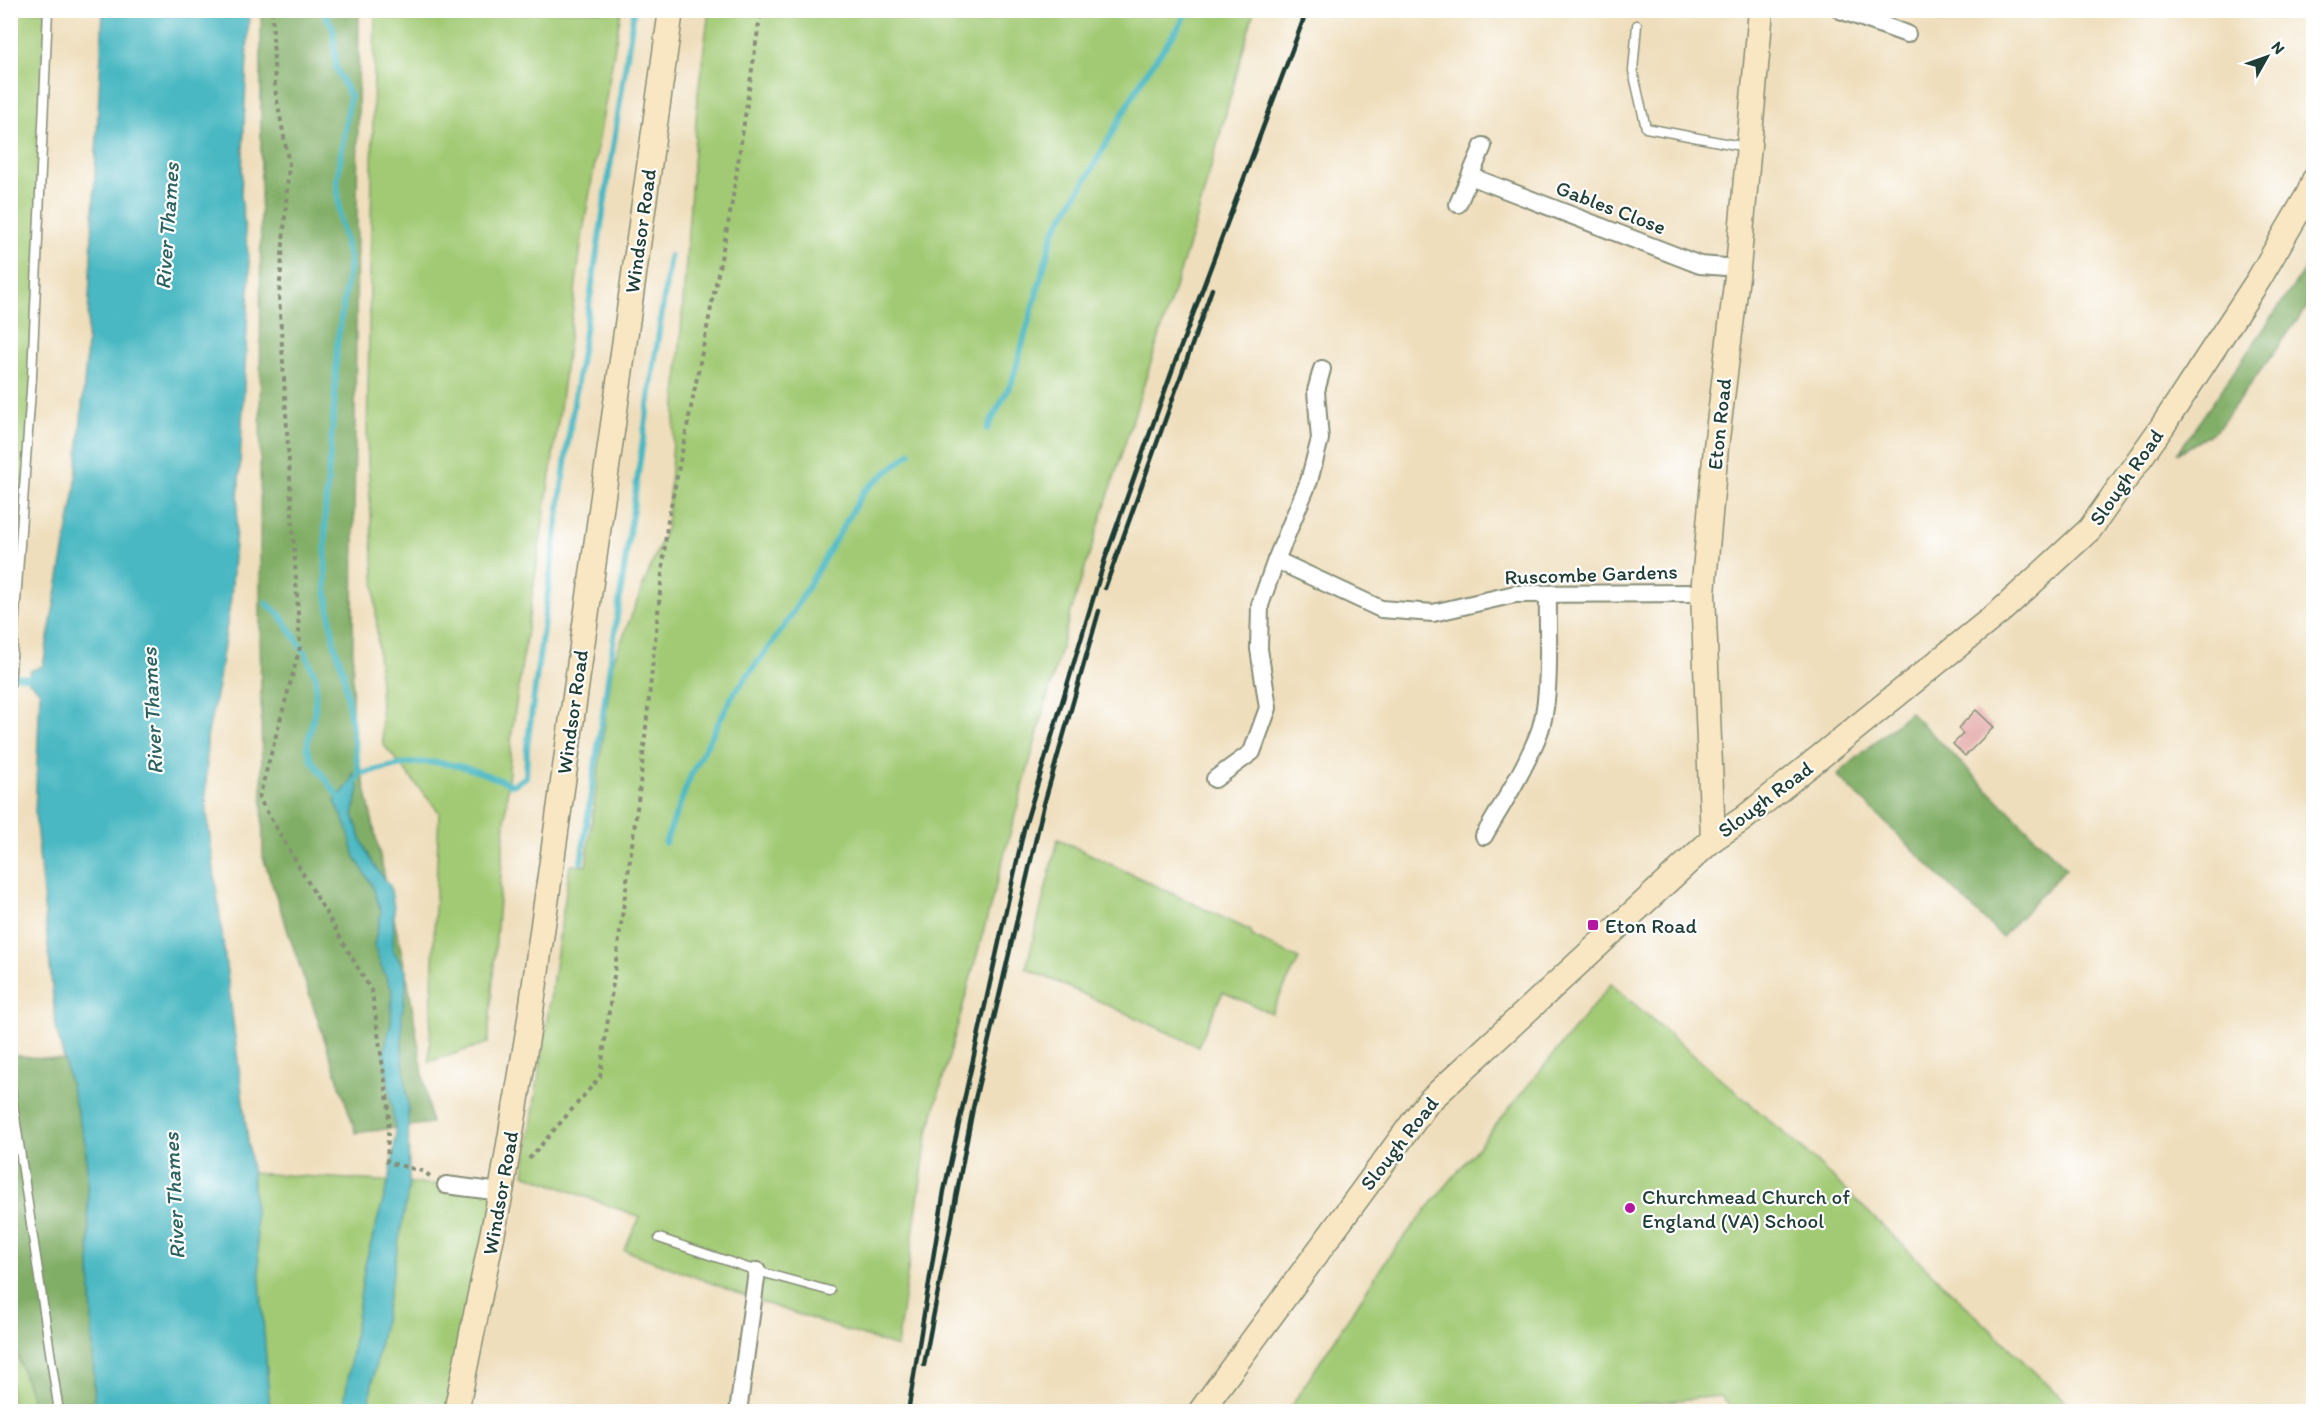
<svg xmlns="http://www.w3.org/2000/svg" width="2324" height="1422" viewBox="0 0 2324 1422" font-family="Itim,sans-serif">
<rect width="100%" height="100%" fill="#fff"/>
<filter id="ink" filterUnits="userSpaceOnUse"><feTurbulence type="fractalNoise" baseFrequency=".0167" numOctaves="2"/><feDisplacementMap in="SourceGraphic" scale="12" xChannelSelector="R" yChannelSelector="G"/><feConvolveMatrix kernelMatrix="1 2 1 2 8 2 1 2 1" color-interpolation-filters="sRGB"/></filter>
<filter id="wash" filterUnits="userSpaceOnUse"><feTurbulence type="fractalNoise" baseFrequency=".008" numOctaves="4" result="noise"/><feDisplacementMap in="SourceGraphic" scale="24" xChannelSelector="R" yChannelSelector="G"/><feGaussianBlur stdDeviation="1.35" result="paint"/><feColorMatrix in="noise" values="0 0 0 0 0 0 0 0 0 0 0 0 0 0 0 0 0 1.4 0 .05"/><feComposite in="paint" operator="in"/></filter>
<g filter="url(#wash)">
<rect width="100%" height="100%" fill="#efdebc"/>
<!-- green -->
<g fill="#a2ca75" stroke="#608454" stroke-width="1.5">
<polygon points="10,11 49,11 32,403 10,634"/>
<polygon points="375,11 621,11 582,238 559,416 512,731 488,1043 429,1062 439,812 383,744 367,443"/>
<polygon points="709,11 1254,11 1195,225 1070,615 927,1137 897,1347 764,1303 624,1250 640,1217 524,1174 570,865 586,866 613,662 667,526 698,93"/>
<polygon points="1058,839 1251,931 1252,936 1299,959 1271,1013 1223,992 1198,1046 1026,968"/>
<polygon points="1611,984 1807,1153 2075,1411 1736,1412 1721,1396 1637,1404 1628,1412 1288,1411 1388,1257"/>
<polygon points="252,1173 446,1185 501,1192 458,1411 268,1411"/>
<polygon points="10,1334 32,1400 31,1411 11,1411"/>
</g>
<!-- forest -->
<g fill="#81ae66" stroke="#50764d" stroke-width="1.5">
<polygon points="261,11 359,11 352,729 408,982 431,1123 356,1133 263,857 260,625"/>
<polygon points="2313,258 2313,299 2217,430 2177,454"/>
<polygon points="1910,712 2066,868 2002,937 1837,775"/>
<polygon points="10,1055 64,1060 86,1146 95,1411 31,1411 32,1400 11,1334"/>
</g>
<!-- water -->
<g fill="#49b8c2" stroke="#347a7b" stroke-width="1.5">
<polygon points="103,11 249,11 241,196 250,270 238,502 231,597 218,685 207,738 206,806 252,1173 270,1411 95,1411 86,1146 56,1028 35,813 40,692 35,686 29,682 30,671 43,666 75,490 86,360"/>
<polygon points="353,773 359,788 353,815 362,841 373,864 390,886 394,907 393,950 406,971 406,987 402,1015 402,1052 408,1105 409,1187 367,1412 343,1411 365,1264 390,1176 396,1135 384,1053 391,1022 392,990 381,966 374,945 381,912 372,885 355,857 347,827 335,801 350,783"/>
</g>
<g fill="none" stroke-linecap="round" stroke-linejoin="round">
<!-- stream -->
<g stroke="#49b8c2" stroke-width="6">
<polyline points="322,10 333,27 336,68 350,96 337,182 340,220 350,262 337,344 335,395 325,513 326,588 334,643 343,670 359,773 356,781"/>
<polyline points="987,429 1012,382 1054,231 1088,176 1144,76 1180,25 1187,10"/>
<polyline points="266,603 281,616 306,654 316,678 315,710 307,746 311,759 338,796"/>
<polyline points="10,675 37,679"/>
<path d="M 359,773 C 378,771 396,764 414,763 C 450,759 480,772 513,785 L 526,777 L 527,747 L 568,442 L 634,10"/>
<polyline points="665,843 691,775 733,695 786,624 864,491 910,453"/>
<polyline points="581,862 670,256"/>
</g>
</g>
<g id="blocks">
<!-- building -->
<polygon fill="#e2a6a4" points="1976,710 1994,727 1965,756 1953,744 1963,734 1958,728"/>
</g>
</g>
<g filter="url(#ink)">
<use href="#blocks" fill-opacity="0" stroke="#878e78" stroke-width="1.5"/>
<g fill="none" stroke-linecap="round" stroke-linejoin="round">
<defs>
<g id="lane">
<polyline points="1637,25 1633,71 1646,128 1746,147"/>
<polyline points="10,685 32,376 48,10"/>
<polyline points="10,1083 59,1412"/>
<polyline points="659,1238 757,1271 830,1291"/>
</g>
<g id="street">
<polyline points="1840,10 1907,34"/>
<polyline points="1470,176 1700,265 1738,268"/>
<polyline points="1458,204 1483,146"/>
<polyline points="1276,560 1381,609 1433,613 1515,594 1703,593"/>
<polyline points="1215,779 1252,752 1268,708 1259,649 1260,605 1276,560 1309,481 1320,439 1316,391 1322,369"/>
<path d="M 1484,836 C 1503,803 1525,769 1539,733 C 1552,698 1547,634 1548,595"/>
<polyline points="446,1185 501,1192"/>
<polyline points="738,1412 757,1271"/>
</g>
<g id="secondary">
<polyline points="1713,839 1703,593 1716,447 1738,268 1761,10"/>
<polyline points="456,1412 501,1192 528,1032 671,10"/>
<polyline points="1200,1412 1428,1102 1713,839 1743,819 2002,610 2090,529 2162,427 2259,279 2309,193 2314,180"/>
</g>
</defs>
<!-- lane casing -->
<use href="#lane" stroke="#878e78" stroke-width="11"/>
<!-- street casing -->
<use href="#street" stroke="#878e78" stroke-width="20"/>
<!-- secondary casing -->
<use href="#secondary" stroke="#878e78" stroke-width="27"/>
<!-- path -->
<g stroke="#878e78" stroke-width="4" stroke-dasharray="4.5 4.5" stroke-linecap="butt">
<polyline points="272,10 275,89 289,164 279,296 300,647 259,798 372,992 389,1109 387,1162 422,1171 430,1176"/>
<polyline points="529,1159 600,1077 639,794 667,526 731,209 761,10"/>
</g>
<!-- lane -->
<use href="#lane" stroke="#fff" stroke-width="8"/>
<!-- street -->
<use href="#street" stroke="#fff" stroke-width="16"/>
<!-- secondary -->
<use href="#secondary" stroke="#f9e7c3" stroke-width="24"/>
<!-- rail -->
<g stroke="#1f3d34" stroke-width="4.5">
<polyline points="1105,588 1212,289"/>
<polyline points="924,1365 973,1108 1044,804 1099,611"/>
<polyline points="908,1412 944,1191 1024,829 1105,559 1177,357 1307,10"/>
</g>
</g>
</g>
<!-- markers -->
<g fill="#b5179e" stroke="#fff" stroke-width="2">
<rect x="1587" y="919" width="12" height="12" rx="3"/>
<circle cx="1630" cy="1208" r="6"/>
</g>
<g text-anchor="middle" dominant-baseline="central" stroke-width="4.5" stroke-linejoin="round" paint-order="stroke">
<!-- street labels -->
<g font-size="21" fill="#1f3d34" stroke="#fff">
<text transform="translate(1611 207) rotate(21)">Gables Close</text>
<text transform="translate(640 231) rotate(-82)">Windsor Road</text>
<text transform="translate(1719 424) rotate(-84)">Eton Road</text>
<text transform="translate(2126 477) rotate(-55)">Slough Road</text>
<text transform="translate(1591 574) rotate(-2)">Ruscombe Gardens</text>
<text transform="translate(572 712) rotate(-82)">Windsor Road</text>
<text transform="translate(1765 799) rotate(-37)">Slough Road</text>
<text transform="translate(1399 1143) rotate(-52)">Slough Road</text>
<text transform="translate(500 1193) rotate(-80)">Windsor Road</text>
</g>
<!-- poi labels -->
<g font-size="21" fill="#1f3d34" stroke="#fff" text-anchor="start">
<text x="1605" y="925">Eton Road</text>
<text x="1642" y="1196">Churchmead Church of<tspan x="1642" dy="24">England (VA) School</tspan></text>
</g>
<!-- water labels -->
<g font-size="22" font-style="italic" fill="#2c625f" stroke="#fff">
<text transform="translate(167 226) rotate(-86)">River Thames</text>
<text transform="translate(152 711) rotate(-93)">River Thames</text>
<text transform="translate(174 1196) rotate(-93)">River Thames</text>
</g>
</g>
<!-- margin -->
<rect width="2324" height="1422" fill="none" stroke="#fff" stroke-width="36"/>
<!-- north arrow -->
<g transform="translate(2267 57) rotate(50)" stroke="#ffffff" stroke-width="4.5" paint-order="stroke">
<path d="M0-4.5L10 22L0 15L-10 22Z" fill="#1f3d34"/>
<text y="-9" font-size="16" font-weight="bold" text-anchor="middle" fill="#1f3d34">N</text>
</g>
</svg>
